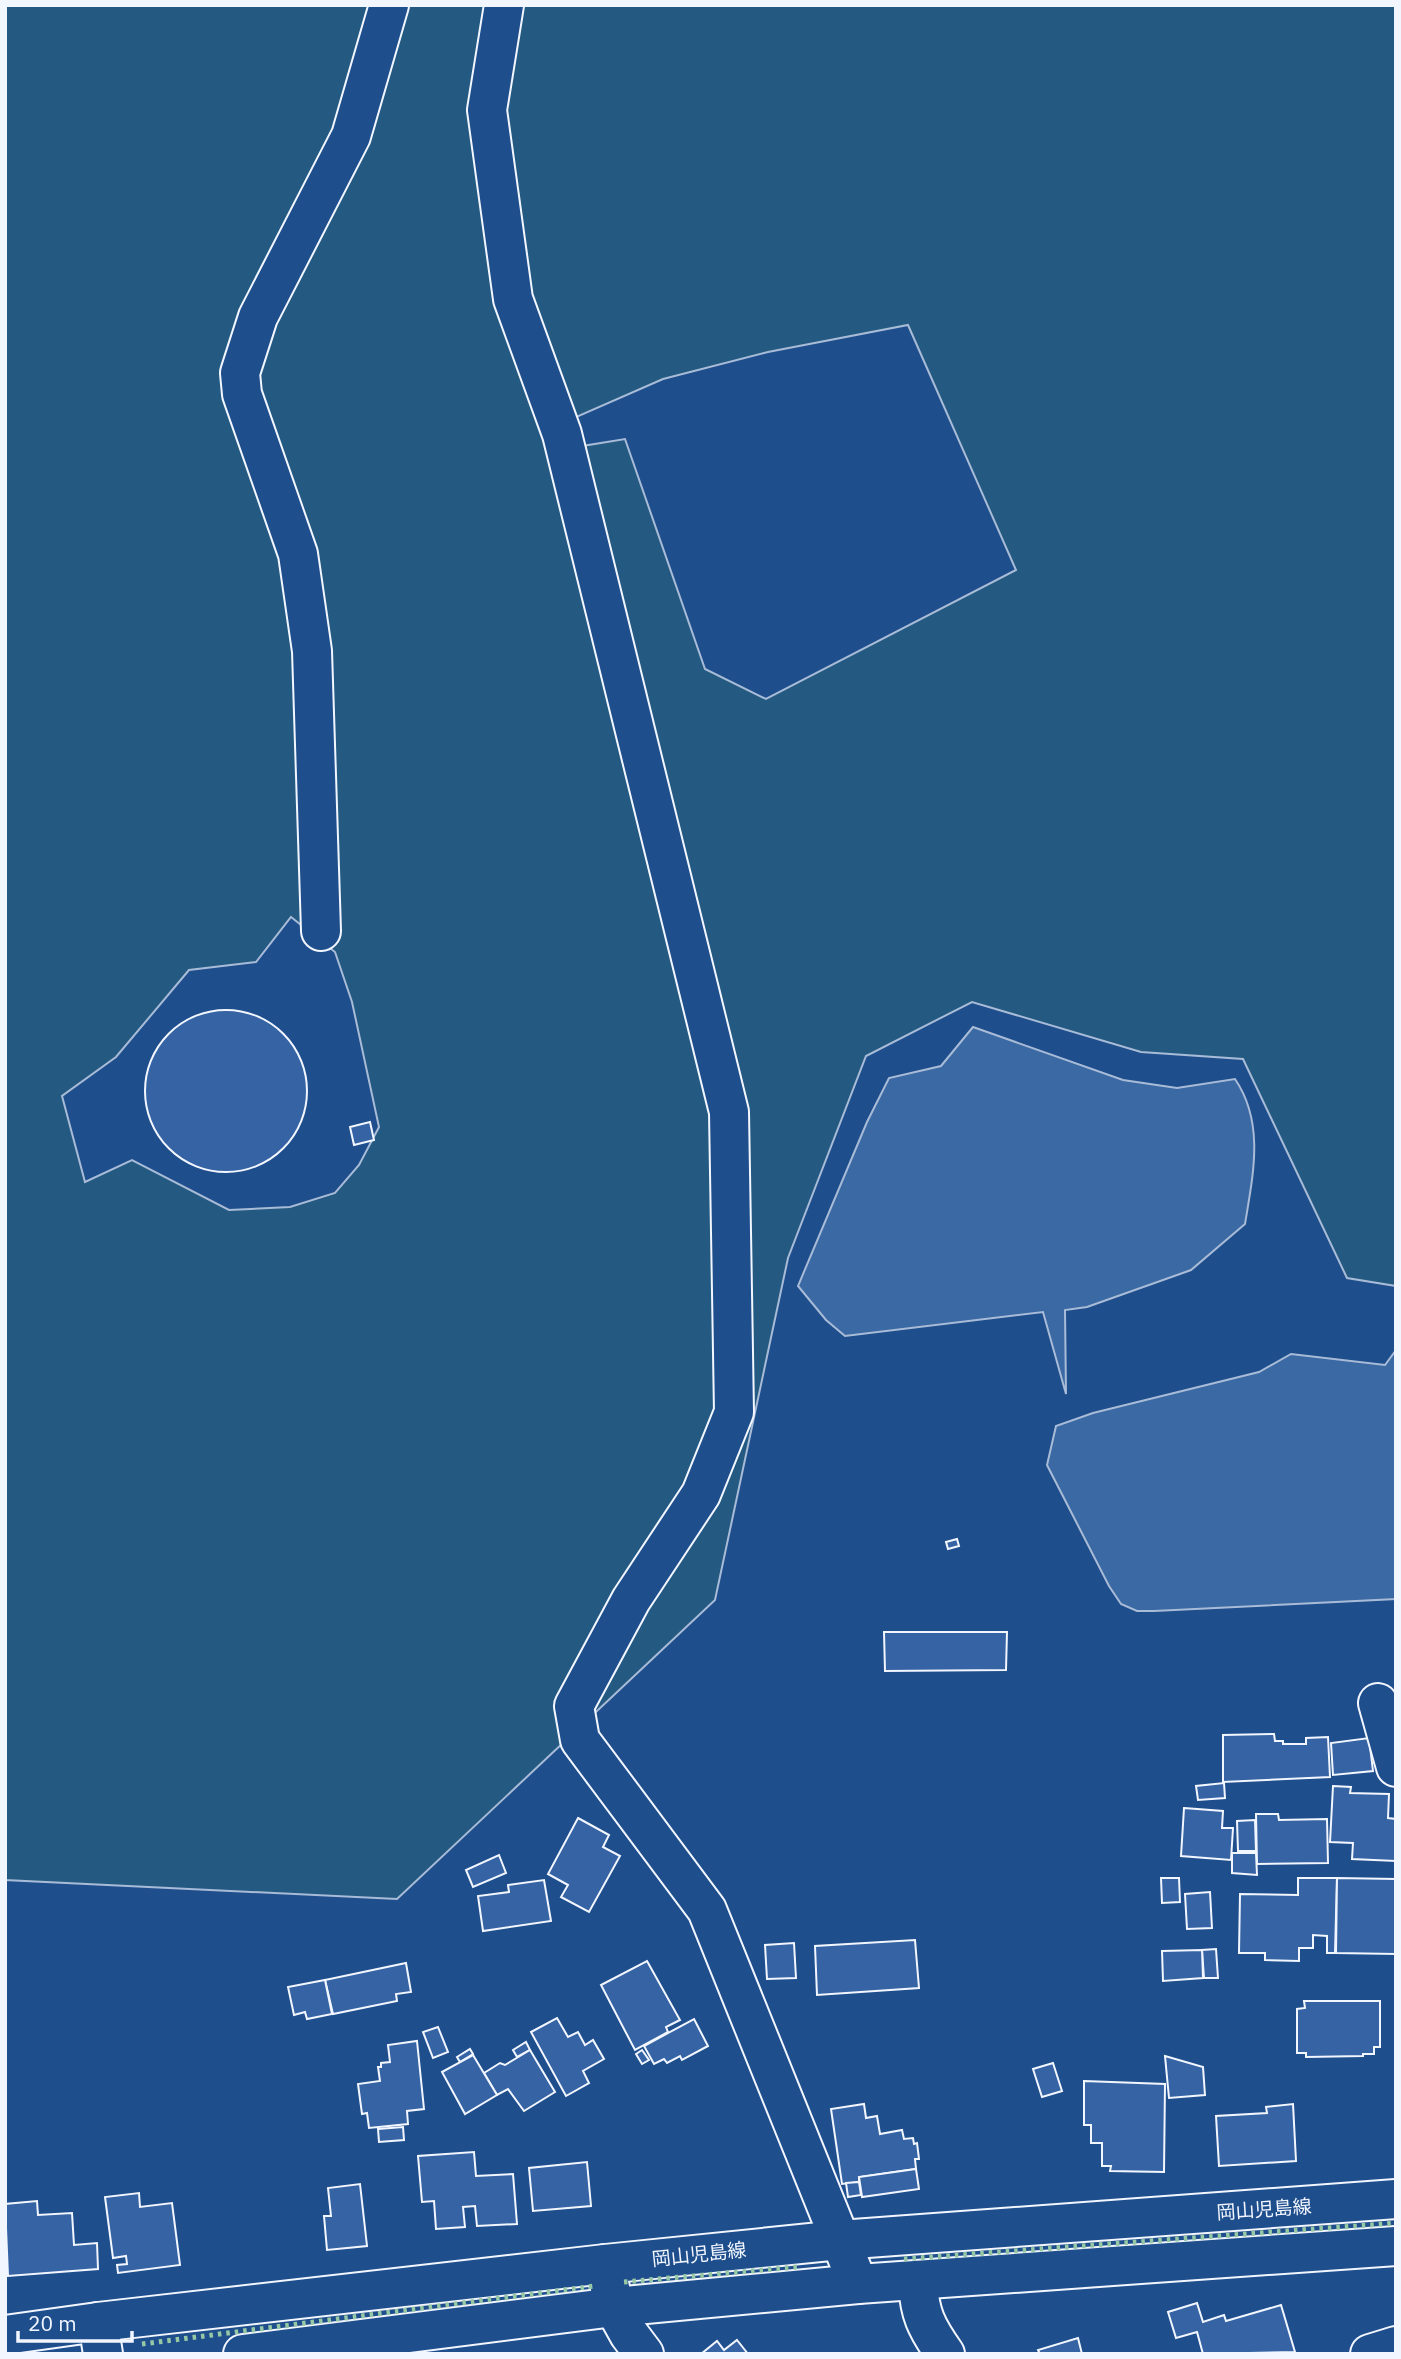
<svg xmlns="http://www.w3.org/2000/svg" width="1401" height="2359" viewBox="0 0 1401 2359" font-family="'IBM Plex Sans','Noto Sans JP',sans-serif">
<rect width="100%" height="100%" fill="#1f4e8c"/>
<!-- green -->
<path fill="#245a82" stroke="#a8bbd7" stroke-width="2" fill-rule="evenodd" d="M 5,5 L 1396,5 L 1396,1286 L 1347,1278 L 1243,1059 L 1141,1052 L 972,1002 L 866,1056 L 788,1258 L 715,1600 L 397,1899 L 5,1880 ZM 908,325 L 1016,570 L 766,699 L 705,669 L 625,439 L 582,446 L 576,417 L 663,379 L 768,352 ZM 291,917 L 335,952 L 352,1002 L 379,1127 L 359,1165 L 335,1193 L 290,1207 L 229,1210 L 132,1160 L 85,1182 L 62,1096 L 116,1057 L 189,970 L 256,962 Z"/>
<!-- water -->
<g fill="#3b69a3" stroke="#a8bbd7" stroke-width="2">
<path d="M 973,1027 L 1123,1080 L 1177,1088 L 1235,1079 C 1265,1123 1253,1175 1245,1224 L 1191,1270 L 1087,1307 L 1065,1310 L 1066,1394 L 1043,1312 L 845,1336 L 826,1320 L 798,1286 L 867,1122 L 889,1078 L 941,1066 Z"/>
<polygon points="1396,1350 1396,1599 1154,1611 1137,1611 1121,1604 1109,1586 1047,1465 1056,1426 1093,1413 1259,1372 1291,1354 1385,1365"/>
</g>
<!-- building -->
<g fill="#3563a3" stroke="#f2f6ff" stroke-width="2">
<circle cx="226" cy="1091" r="81"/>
<polygon points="370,1122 374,1140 354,1145 350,1127"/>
<polygon points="957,1539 959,1546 948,1549 946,1542"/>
<polygon points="884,1632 1007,1632 1006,1670 885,1671"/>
<polygon points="1274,1734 1275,1741 1283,1741 1283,1744 1306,1744 1306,1738 1328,1737 1330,1777 1223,1782 1223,1735"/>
<polygon points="1369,1738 1373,1771 1333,1775 1331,1743"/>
<polygon points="1224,1783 1225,1798 1198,1800 1196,1786"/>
<polygon points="1333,1786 1351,1787 1350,1793 1389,1794 1388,1818 1396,1819 1396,1861 1352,1859 1353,1843 1330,1842"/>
<polygon points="1184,1808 1223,1811 1222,1828 1233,1828 1231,1860 1181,1856"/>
<polygon points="1256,1814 1278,1814 1279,1820 1327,1819 1328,1863 1257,1864"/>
<polygon points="578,1818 609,1835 603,1847 620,1856 589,1912 561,1897 568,1885 548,1874"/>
<polygon points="1255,1820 1256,1851 1238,1851 1237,1821"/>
<polygon points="1232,1853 1256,1853 1257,1875 1232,1873"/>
<polygon points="499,1855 506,1873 473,1887 466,1870"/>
<polygon points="1161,1878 1179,1878 1180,1902 1162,1903"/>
<polygon points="1298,1878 1337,1878 1335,1953 1327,1953 1327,1936 1313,1935 1313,1948 1299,1948 1299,1961 1265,1960 1265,1953 1239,1953 1240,1894 1298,1895"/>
<polygon points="1337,1878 1396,1879 1396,1954 1336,1953"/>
<polygon points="544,1880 551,1921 483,1931 478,1896 509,1892 508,1885"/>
<polygon points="1210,1892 1212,1928 1187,1929 1185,1894"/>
<polygon points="915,1940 919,1988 817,1995 815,1946"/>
<polygon points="794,1943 796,1978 767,1979 765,1945"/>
<polygon points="1216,1949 1218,1978 1204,1978 1202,1950"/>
<polygon points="1202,1950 1203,1978 1163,1981 1162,1951"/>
<polygon points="647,1961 680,2020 666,2027 668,2032 635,2050 601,1985"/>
<polygon points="406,1963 411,1992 396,1994 397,2001 333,2014 325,1980"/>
<polygon points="325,1980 332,2014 307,2019 305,2012 294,2015 288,1987"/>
<polygon points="1304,2001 1380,2001 1380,2047 1374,2047 1374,2054 1363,2054 1363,2056 1306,2057 1306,2053 1297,2053 1297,2009 1305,2008"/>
<polygon points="557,2018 568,2037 578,2032 585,2045 593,2040 604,2059 583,2071 589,2083 566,2096 531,2032"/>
<polygon points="694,2019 708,2046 682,2060 680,2056 667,2063 664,2059 654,2064 644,2046"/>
<polygon points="438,2027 448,2052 433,2058 423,2032"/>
<polygon points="417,2041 424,2109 407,2111 408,2124 369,2128 367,2113 362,2114 358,2084 380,2081 378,2067 381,2067 381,2063 390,2062 388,2045"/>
<polygon points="526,2042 530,2050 517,2057 513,2050"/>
<polygon points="470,2049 473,2054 460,2062 457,2057"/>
<polygon points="530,2050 555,2092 524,2111 508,2089 497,2095 484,2073 500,2063 505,2065"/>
<polygon points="642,2050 649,2060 642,2064 636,2054"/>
<polygon points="473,2055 497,2095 465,2114 442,2072"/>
<polygon points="1165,2056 1203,2067 1205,2095 1169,2098"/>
<polygon points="1053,2063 1062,2091 1042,2097 1033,2069"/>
<polygon points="1084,2081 1165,2084 1164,2172 1110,2171 1111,2166 1102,2166 1102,2143 1091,2143 1091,2125 1084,2125"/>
<polygon points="864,2104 866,2118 877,2116 880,2134 902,2130 904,2139 913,2138 914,2144 917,2143 919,2159 915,2159 916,2169 859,2177 859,2182 842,2184 831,2109"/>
<polygon points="1293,2104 1296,2161 1219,2166 1216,2116 1267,2113 1266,2107"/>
<polygon points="403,2127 404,2140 379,2142 378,2129"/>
<polygon points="474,2152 476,2176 513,2174 517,2224 477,2226 475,2206 463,2207 465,2227 436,2229 434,2201 422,2202 418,2156"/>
<polygon points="587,2162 591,2206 533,2211 529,2168"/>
<polygon points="916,2169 919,2189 862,2197 859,2177"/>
<polygon points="859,2182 861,2195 848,2197 846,2183"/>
<polygon points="360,2184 367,2246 327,2250 324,2216 331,2216 328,2188"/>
<polygon points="139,2193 140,2207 172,2203 180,2265 118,2273 117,2265 127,2264 126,2256 113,2258 105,2197"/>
<polygon points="37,2201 38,2215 72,2213 74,2245 97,2243 98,2269 8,2276 5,2204"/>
<polygon points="1197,2303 1203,2322 1224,2315 1226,2321 1281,2305 1295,2352 1203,2354 1197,2332 1176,2338 1168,2312"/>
<polygon points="1078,2338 1082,2354 1040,2354 1038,2350"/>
<polygon points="737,2340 748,2354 701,2354 717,2341 724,2350"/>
</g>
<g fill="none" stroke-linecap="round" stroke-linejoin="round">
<defs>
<g id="minor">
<polyline points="504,5 487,110 513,299 562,434 729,1112 734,1412 701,1494 631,1600 574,1706 580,1740 707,1910 858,2284"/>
<polyline points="321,931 312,651 298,554 242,394 240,373 258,317 351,136 389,5"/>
<polyline points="1378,1703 1396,1767"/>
<polyline points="605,2264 614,2307 629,2334 644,2354"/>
<path d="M 918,2281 C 919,2313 926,2327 945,2354"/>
<polyline points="98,2322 103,2354"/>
<polyline points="1370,2354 1396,2346"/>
</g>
<g id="major">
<polyline points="5,2335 98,2322 605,2264 840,2240 1396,2199"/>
<polyline points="243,2354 614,2307 858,2284 1396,2246"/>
</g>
</defs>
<!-- minor casing -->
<use href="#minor" stroke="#f2f6ff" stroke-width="42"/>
<!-- major casing -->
<use href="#major" stroke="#f2f6ff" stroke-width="42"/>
<!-- minor -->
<use href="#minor" stroke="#1f4e8c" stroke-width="38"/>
<!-- major -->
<use href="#major" stroke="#1f4e8c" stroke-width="38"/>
<!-- hedge -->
<g stroke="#97c8a6" stroke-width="5" stroke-dasharray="3.5 5" stroke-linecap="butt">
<polyline points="904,2259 1396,2223"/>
<polyline points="624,2282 797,2267"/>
<polyline points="142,2344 595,2286"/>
</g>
</g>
<g text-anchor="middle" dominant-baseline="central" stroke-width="5" stroke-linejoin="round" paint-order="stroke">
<!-- street labels -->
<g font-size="19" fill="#f2f6ff" stroke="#1f4e8c">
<text transform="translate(1264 2209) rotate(-4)">岡山児島線</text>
<text transform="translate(699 2254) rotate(-6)">岡山児島線</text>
</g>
</g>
<!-- border -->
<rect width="1401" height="2359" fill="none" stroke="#f2f6ff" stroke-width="14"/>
<!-- scale -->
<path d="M18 2331v10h114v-10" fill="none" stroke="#f2f6ff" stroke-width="3.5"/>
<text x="28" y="2331" font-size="21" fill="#f2f6ff" stroke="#1f4e8c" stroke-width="5" paint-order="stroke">20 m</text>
</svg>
